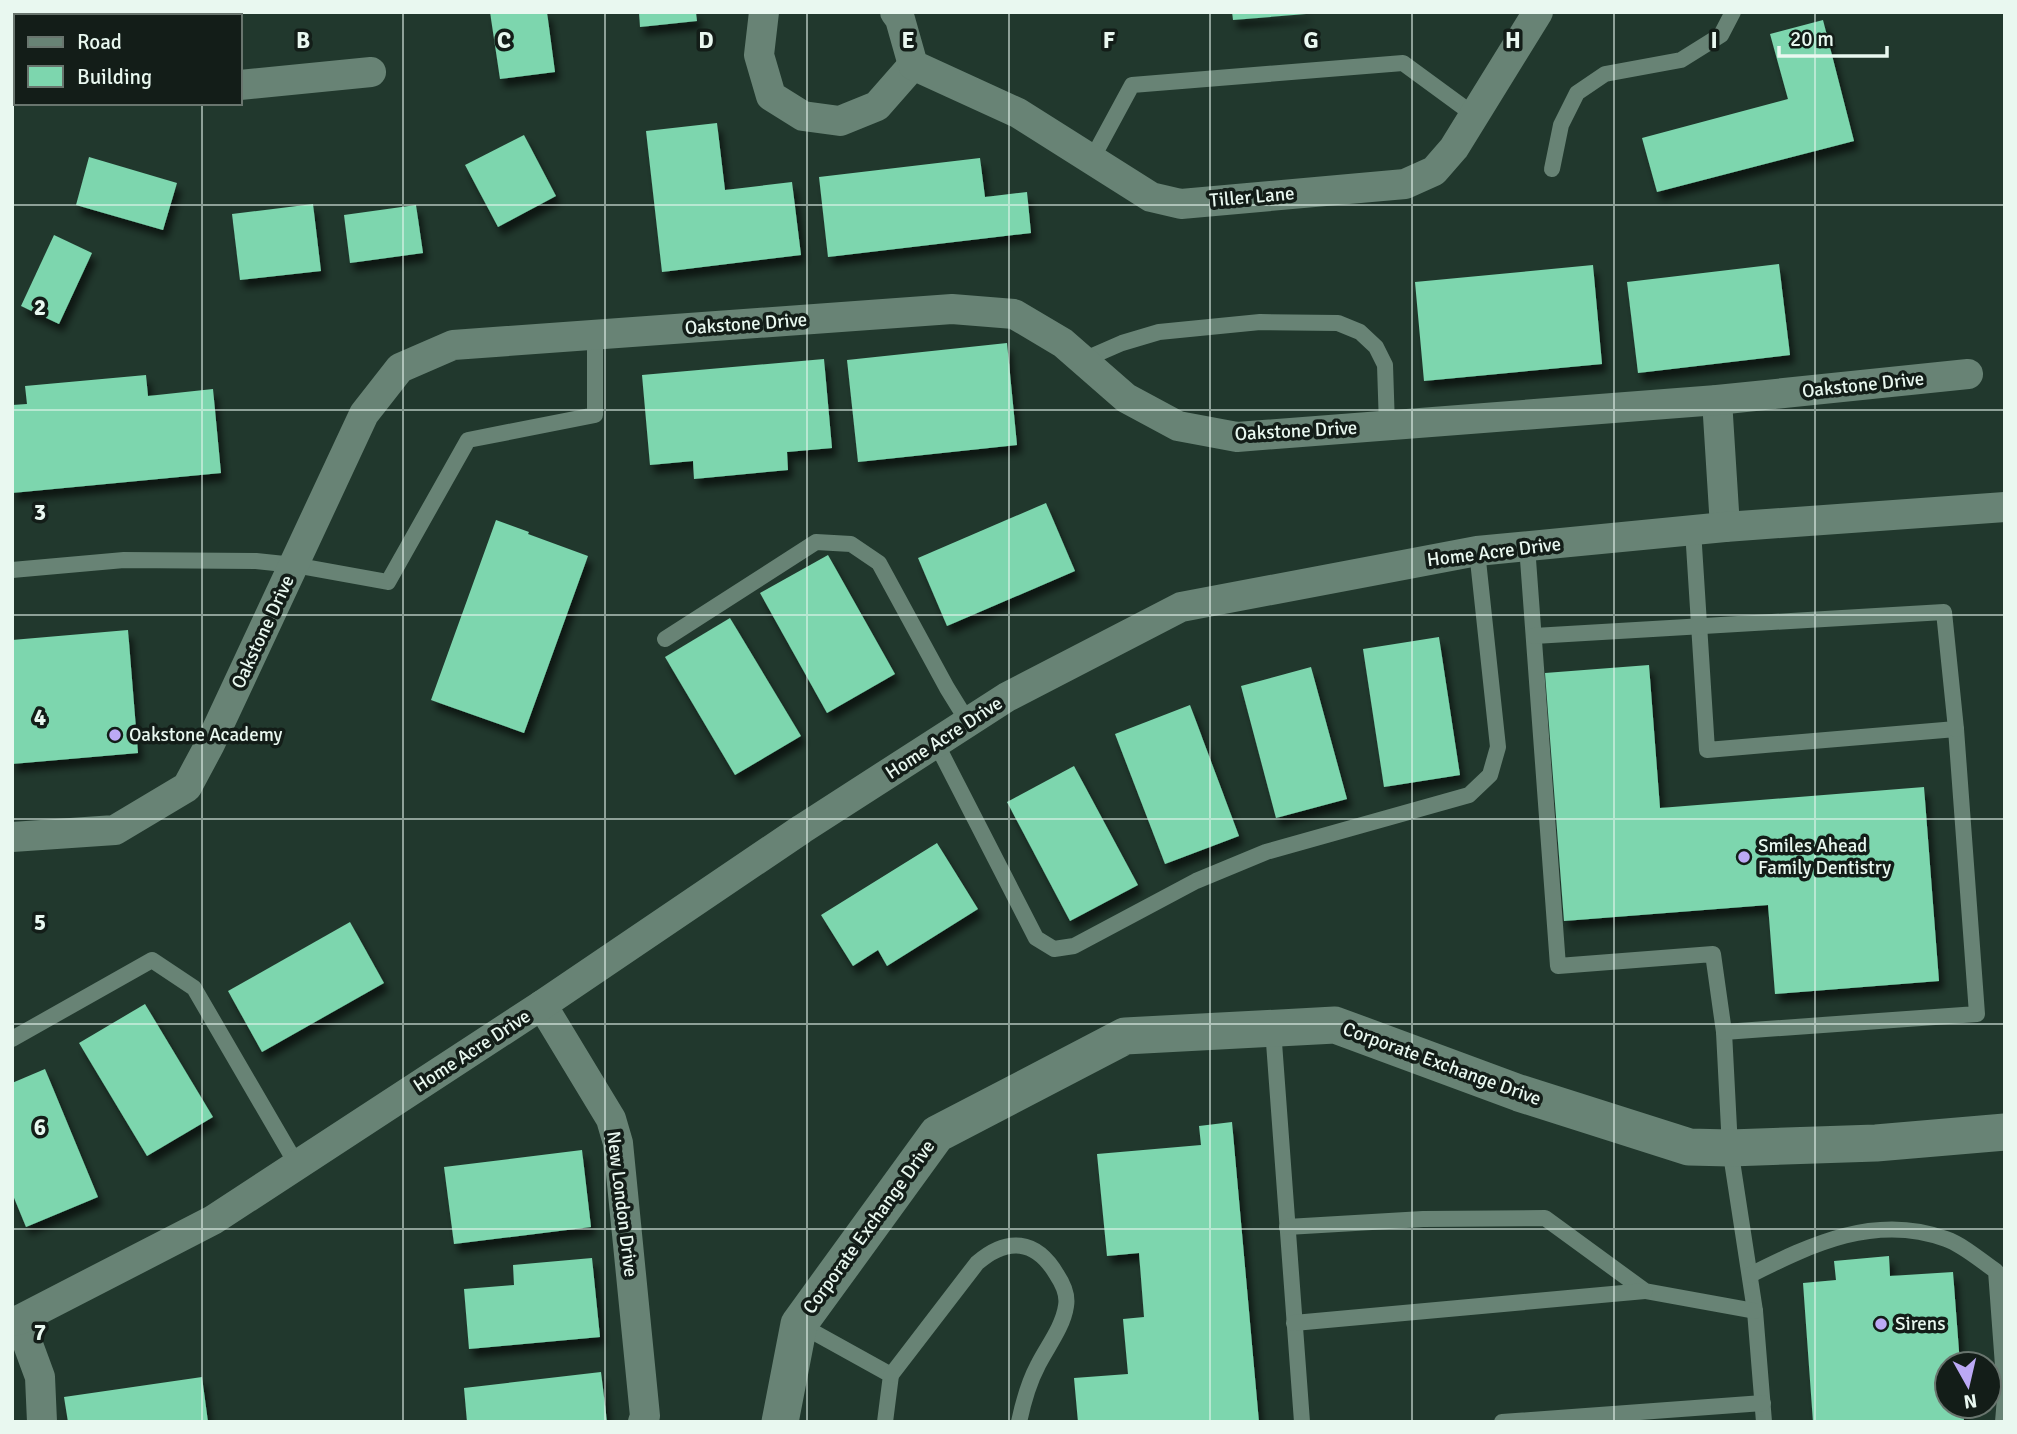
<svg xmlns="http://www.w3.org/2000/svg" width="2017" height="1434" viewBox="0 0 2017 1434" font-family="Signika,sans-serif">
<defs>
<filter id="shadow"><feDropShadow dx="4.5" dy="8" stdDeviation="3.5" flood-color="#0009"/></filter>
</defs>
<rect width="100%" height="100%" fill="#21382d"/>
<!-- building -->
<g fill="#7dd6ae" filter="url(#shadow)">
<polygon points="490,12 547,12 555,72 500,79"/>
<polygon points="639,12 696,12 697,21 640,27"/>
<polygon points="1232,12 1306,12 1306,14 1233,20"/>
<polygon points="1823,20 1854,141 1657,192 1642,138 1788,99 1770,34"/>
<polygon points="717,123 725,190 792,182 801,255 662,272 646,131"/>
<polygon points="524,135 556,196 498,227 465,165"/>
<polygon points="89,157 177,183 163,230 76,205"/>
<polygon points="980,158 985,197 1027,192 1031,233 828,257 819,177"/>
<polygon points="313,204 321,271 240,280 232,214"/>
<polygon points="416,205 423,253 350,263 344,215"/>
<polygon points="54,235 92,253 59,324 21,306"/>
<polygon points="1779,264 1790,355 1638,373 1627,282"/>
<polygon points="1593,265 1602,364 1424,381 1415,282"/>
<polygon points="1007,343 1017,445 858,462 847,360"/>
<polygon points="824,359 832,448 787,452 788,470 694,479 693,461 650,465 642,375"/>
<polygon points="146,375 148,396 213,389 221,473 12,493 12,405 27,404 25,386"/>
<polygon points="1046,503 1075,571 947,626 918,558"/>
<polygon points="496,520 529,532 528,534 588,556 524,733 431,700"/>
<polygon points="828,555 895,674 827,713 760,593"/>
<polygon points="730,618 801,736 735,775 665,657"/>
<polygon points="128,630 138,753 12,764 12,640"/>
<polygon points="1439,637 1460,775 1384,787 1363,649"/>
<polygon points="1649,665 1660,808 1924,787 1939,981 1775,994 1768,905 1564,921 1545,673"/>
<polygon points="1311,667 1347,799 1276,818 1241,686"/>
<polygon points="1190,705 1239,836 1165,864 1115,734"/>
<polygon points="1074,766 1138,885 1070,921 1007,802"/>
<polygon points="937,843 978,909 887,966 878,950 853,966 821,915"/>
<polygon points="350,922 384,983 262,1052 228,991"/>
<polygon points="145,1004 213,1117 147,1156 79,1043"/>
<polygon points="45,1069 98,1197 26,1227 12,1193 12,1083"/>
<polygon points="1232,1122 1259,1422 1078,1422 1074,1378 1128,1374 1123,1319 1144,1317 1139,1253 1107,1256 1097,1154 1201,1145 1199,1126"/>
<polygon points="582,1150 591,1227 454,1244 444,1167"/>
<polygon points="1889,1256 1890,1276 1953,1272 1960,1364 1947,1364 1947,1406 1963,1406 1964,1422 1813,1422 1803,1283 1836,1280 1834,1261"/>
<polygon points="592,1258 600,1337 469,1349 464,1289 514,1285 513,1265"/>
<polygon points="601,1372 607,1422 467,1422 464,1388"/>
<polygon points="202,1377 208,1422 68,1422 64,1397"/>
</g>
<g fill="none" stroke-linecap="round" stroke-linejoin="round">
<!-- service -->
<g stroke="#688375" stroke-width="16">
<polyline points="1092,159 1132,85 1403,63 1474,115"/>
<polyline points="1552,169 1561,125 1577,93 1605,74 1681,60 1721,35 1733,12"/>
<polyline points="1083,360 1122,343 1159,332 1260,322 1338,323 1360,332 1376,347 1385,365 1387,426"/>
<polyline points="1693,530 1707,750 1956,729 1977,1014 1724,1032 1730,1148 1755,1311 1764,1422"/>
<polyline points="1527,546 1558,966 1713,954 1724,1032"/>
<polyline points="12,570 124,560 256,561 294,565 388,582 468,440 595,415 595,335"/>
<polyline points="1534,636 1944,612 1956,729"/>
<polyline points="665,639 816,542 851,544 879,563 947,688 968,722"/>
<polyline points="936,743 1036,938 1054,949 1074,946 1196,881 1266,852 1469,795 1490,775 1498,747 1477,551"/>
<polyline points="1273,1029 1302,1422"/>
<polyline points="12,1039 152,960 194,988 297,1165"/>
<polyline points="1287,1227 1423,1219 1545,1218 1645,1291 1755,1311"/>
<path d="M 1750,1275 C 1812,1244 1876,1213 1946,1239 C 1963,1245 1980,1260 1996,1271 L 2005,1393"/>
<polyline points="1294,1323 1645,1291"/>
<polyline points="799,1324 891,1375 885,1422"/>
<path d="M 891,1375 L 977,1263 C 1007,1237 1036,1239 1057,1275 C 1063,1284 1068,1295 1066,1306 C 1063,1327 1047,1347 1038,1365 C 1029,1382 1023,1403 1019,1422"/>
<polyline points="1502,1422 1763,1403"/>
<polyline points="2003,1422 2005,1398"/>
</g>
<!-- minor -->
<g stroke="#688375" stroke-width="30">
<polyline points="764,12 759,55 771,96 803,116 840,121 877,106 913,65"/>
<polyline points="895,12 900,19 913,65 1018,113 1151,197 1181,204 1405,184 1434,171 1454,148 1538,12"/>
<polyline points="42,16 43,12"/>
<polyline points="12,79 16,72"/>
<polyline points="240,85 371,72"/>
<polyline points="1717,400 1725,527"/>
<polyline points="12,837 115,830 187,787 210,744 364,414 400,368 453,345 952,309 1014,314 1063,343 1126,398 1178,426 1237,437 1717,400 1968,374"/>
<polyline points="542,1005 611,1119 618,1143 645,1416 643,1422"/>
<polyline points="19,1320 40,1377 42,1422"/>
<polyline points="12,1321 19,1320 213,1220 542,1005 802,829 1007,697 1181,607 1477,551 1725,527 2005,507"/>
</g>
<!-- tertiary -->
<polyline stroke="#688375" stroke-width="37" points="780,1422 799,1324 937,1134 1125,1036 1335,1025 1519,1093 1689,1147 1730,1148 1876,1143 2005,1132"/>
</g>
<!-- grid -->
<path fill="none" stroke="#e9f8f0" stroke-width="2" stroke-opacity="0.55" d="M 202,12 L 202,16M 403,12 L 403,1422M 605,12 L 605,1422M 807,12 L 807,1422M 1009,12 L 1009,1422M 1210,12 L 1210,1422M 1412,12 L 1412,1422M 1614,12 L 1614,1422M 1815,12 L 1815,1422M 202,103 L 202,1422M 12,205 L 2005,205M 12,410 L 2005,410M 12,615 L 2005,615M 12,819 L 2005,819M 12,1024 L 2005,1024M 12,1229 L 2005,1229"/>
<!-- markers -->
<g fill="#bca9f5" stroke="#131d18" stroke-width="2.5">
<circle cx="115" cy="735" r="7"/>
<circle cx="1744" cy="857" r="7"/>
<circle cx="1881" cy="1324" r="7"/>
</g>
<g text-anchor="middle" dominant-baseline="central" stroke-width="7" stroke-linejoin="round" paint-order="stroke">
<!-- street labels -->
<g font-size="19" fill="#e9f8f0" stroke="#131d18">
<text transform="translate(1252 197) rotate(-5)">Tiller Lane</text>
<text transform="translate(746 324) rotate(-4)">Oakstone Drive</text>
<text transform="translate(1863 385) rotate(-6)">Oakstone Drive</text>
<text transform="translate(1296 431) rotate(-3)">Oakstone Drive</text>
<text transform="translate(1494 552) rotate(-7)">Home Acre Drive</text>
<text transform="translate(263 632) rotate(-65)">Oakstone Drive</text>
<text transform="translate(944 738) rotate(-33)">Home Acre Drive</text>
<text transform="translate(472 1051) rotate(-33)">Home Acre Drive</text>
<text transform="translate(1442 1064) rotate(20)">Corporate Exchange Drive</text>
<text transform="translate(622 1204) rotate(83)">New London Drive</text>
<text transform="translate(869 1227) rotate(-54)">Corporate Exchange Drive</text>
</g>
<!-- poi labels -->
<g font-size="19" fill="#e9f8f0" stroke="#131d18" text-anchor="start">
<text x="129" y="735">Oakstone Academy</text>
<text x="1758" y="846">Smiles Ahead<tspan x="1758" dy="22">Family Dentistry</tspan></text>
<text x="1895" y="1324">Sirens</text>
</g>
</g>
<g font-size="23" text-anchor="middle" font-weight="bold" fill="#e9f8f0" stroke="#131d18" stroke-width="7" stroke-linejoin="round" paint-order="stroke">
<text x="303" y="48">B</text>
<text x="504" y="48">C</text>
<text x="706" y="48">D</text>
<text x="908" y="48">E</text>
<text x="1109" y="48">F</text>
<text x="1311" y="48">G</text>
<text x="1513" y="48">H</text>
<text x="1714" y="48">I</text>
<text x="40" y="315">2</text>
<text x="40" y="520">3</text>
<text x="40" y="725">4</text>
<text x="40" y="930">5</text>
<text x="40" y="1135">6</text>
<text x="40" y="1340">7</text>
</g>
<!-- border -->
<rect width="2017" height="1434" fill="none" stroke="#e9f8f0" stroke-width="28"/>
<!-- legend -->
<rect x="14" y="14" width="228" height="91" fill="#131d18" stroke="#69756e" stroke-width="2"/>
<rect x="28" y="37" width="35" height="10" fill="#688375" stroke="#69756e" stroke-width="2"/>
<text x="77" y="49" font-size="21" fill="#e9f8f0">Road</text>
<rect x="28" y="66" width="35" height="21" fill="#7dd6ae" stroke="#69756e" stroke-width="2"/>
<text x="77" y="84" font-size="21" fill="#e9f8f0">Building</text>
<!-- north arrow -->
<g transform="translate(1968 1385) rotate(172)"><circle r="33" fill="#131d18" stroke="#69756e" stroke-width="2"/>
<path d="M0-5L12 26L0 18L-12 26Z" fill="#bca9f5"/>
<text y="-10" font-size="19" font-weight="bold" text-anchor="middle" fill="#e9f8f0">N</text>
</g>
<!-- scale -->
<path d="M1779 46v10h108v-10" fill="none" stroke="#e9f8f0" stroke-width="3.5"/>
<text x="1790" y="46" font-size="21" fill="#e9f8f0" stroke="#131d18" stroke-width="5" paint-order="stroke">20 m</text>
</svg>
